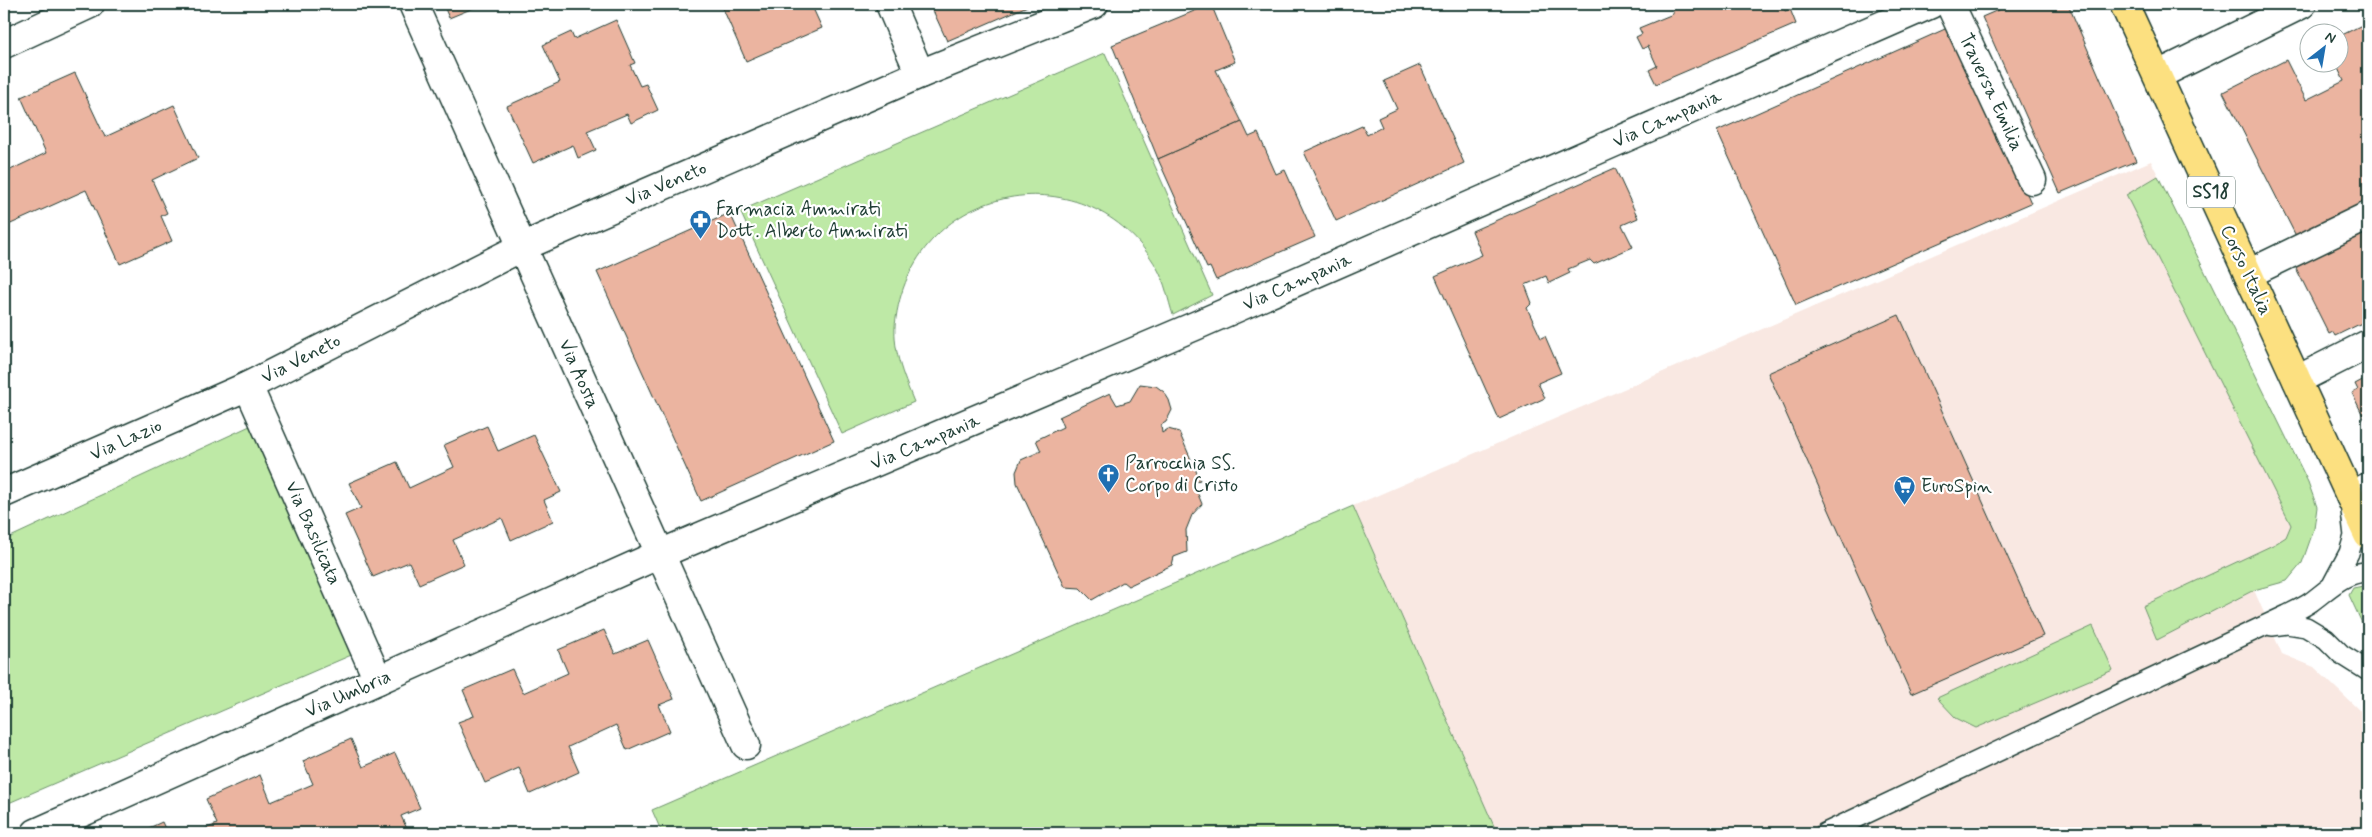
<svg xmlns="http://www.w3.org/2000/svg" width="2372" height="837" viewBox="0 0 2372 837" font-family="Mynerve,sans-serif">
<rect width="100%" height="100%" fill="#fff"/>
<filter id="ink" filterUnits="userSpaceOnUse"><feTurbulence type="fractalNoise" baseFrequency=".02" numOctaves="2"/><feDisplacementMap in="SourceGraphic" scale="10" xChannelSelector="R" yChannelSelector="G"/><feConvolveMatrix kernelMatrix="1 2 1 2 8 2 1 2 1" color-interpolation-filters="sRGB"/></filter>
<g filter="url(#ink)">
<!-- built -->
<polygon fill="#f9e8e2" points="2151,161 2308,482 2317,507 2314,529 2302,563 2287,581 2254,590 2282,654 2314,667 2359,710 2368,715 2368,833 1497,833 1353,506"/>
<!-- green -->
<g fill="#bee9a6" stroke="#6e936d">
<path d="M 1105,53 L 1212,295 L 1173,315 C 1168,300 1165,282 1157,268 C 1089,150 916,182 896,318 C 891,347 903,375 914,402 L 842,434 L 740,211 Z"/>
<polygon points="2158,176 2308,482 2317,507 2314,529 2302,563 2287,581 2254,590 2157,640 2143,606 2275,544 2286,537 2291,525 2126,195"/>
<polygon points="252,425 356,653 4,805 4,540"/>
<polygon points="1353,506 1497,833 662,833 652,810"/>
<polygon points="2363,586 2368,588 2368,636 2349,595 2353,588"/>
<polygon points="2093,626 2113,670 1976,728 1956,718 1937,698"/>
</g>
<!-- building -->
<g fill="#ebb4a0" stroke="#1f3d34">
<polygon points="443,4 483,4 449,18"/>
<polygon points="721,4 811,4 822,28 746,61"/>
<polygon points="930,4 1032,4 947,41"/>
<polygon points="1211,4 1235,62 1216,70 1242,122 1158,159 1112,45"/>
<polygon points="1673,4 1782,4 1785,11 1790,9 1796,24 1656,84 1649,70 1657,66 1648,46 1642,49 1636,37 1642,34 1639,28 1673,14"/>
<polygon points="2012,4 2068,4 2136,161 2060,193 1982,17"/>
<polygon points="616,20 635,63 630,65 640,86 646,84 658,110 631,123 627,114 587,131 596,150 578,158 573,145 533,163 507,106 560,82 543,45 571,32 574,39"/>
<polygon points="2368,22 2368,201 2297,238 2223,92 2286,60 2306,100 2344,81 2335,62 2340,62 2340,36"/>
<polygon points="1954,25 2031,203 1796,305 1717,131"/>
<polygon points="1420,65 1464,163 1336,221 1304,152 1362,126 1367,135 1382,127 1378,118 1397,109 1384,81"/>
<polygon points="75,73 105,137 174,105 198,158 152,180 167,213 161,216 172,241 120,264 86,190 4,227 4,173 46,153 21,97"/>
<polygon points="1242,122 1249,137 1258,133 1276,174 1285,170 1315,237 1216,280 1210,267 1207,268 1158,159"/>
<polygon points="1615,168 1638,218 1622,225 1633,247 1594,264 1590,260 1568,269 1570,273 1549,283 1546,276 1525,285 1532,303 1527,308 1541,338 1545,336 1561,373 1538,383 1545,398 1499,419 1435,276 1482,255 1472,231"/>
<polygon points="730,213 834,441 701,501 597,272"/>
<polygon points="2368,227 2368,320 2335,336 2333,332 2329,334 2294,264"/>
<polygon points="1899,315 2043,636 1911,694 1768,373"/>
<polygon points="2368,377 2368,426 2352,393 2358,390 2355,384"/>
<polygon points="1140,384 1156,386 1164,392 1169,400 1172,410 1166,422 1161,425 1162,433 1168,429 1179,432 1200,480 1193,482 1202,504 1192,515 1186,530 1187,552 1174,557 1172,565 1128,586 1123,582 1092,600 1080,588 1065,587 1017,483 1016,472 1021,460 1041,451 1036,440 1063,427 1059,417 1110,393 1117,405 1130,401"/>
<polygon points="487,426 498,451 534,435 561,492 544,500 553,521 511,540 502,518 453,540 464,564 419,584 409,562 373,577 345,515 361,508 349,483 397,462 409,488 454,467 444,445"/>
<polygon points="604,630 615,654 648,640 674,699 659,705 670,731 627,750 616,725 568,747 579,772 530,794 519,768 485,783 458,722 474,716 463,690 512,669 523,693 568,673 558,650"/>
<polygon points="351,739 363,767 395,753 420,808 401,816 409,833 196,833 217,824 206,799 260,775 271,802 313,784 303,761"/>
<polygon points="162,822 167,833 138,833"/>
</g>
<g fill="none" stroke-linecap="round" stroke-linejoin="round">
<defs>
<g id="lane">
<polyline points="2333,583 2349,553 2354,536 2351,511"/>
<polyline points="2272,626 2287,624 2306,627 2326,639 2341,654 2368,671"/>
<path d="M 1825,833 L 2287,615 C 2295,611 2304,607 2311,602 C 2329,589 2344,572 2368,572"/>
</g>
<g id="street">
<polyline points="413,4 746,745"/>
<polyline points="890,4 920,74"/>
<polyline points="1950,4 2032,180"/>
<polyline points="4,44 90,4"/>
<polyline points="2158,75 2302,4"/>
<polyline points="2248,274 2368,216"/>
<polyline points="2297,380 2368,344"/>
<polyline points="248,386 378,680"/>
<polyline points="4,493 248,386 522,247 920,74 1094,4"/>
<polyline points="2350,496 2368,487"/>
<polyline points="36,833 660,554 1195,326 1931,4"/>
</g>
<polyline id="primary" points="2124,4 2368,535"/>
</defs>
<!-- lane casing -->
<use href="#lane" stroke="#1f3d34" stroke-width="22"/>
<!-- street casing -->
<use href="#street" stroke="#1f3d34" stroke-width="31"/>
<!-- primary casing -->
<use href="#primary" stroke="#1f3d34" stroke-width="31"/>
<!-- lane -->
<use href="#lane" stroke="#fff" stroke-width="19"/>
<!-- street -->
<use href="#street" stroke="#fff" stroke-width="28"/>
<!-- primary -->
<use href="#primary" stroke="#fce080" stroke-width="28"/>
</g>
</g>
<!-- icons -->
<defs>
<symbol id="pharmacy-pin" viewBox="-11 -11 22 30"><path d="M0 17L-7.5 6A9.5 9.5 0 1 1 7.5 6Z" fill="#1f6fb2" stroke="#fff"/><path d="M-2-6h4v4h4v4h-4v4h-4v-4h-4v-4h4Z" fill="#fff"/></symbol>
<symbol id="church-pin" viewBox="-11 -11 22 30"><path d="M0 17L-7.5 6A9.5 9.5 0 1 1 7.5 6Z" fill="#1f6fb2" stroke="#fff"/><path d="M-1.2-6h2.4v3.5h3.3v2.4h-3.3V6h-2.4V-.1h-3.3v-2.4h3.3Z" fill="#fff"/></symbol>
<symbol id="supermarket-pin" viewBox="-11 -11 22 30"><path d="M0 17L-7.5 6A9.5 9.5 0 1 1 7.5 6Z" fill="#1f6fb2" stroke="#fff"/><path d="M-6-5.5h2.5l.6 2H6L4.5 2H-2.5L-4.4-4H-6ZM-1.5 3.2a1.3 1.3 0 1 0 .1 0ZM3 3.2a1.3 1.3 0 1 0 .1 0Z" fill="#fff"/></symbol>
</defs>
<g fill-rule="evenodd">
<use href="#pharmacy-pin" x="688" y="208" width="25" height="34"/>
<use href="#church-pin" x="1096" y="462" width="25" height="34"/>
<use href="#supermarket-pin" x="1892" y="474" width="25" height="34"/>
</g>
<g text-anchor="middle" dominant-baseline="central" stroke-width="4.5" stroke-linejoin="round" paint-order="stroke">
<!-- shield labels -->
<rect fill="#fff" stroke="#627771" stroke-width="1" x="2187" y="176.5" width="48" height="31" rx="4"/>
<g font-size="18" font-weight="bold" fill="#1f3d34">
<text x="2211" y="192">SS18</text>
</g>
<!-- street labels -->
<g font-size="19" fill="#1f3d34" stroke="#fff">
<text transform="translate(1991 92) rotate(65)">Traversa Emilia</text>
<text transform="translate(1667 119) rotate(-24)">Via Campania</text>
<text transform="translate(666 184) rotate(-23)">Via Veneto</text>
<text transform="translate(2246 270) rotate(65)">Corso Italia</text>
<text transform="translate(1297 282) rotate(-24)">Via Campania</text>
<text transform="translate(301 359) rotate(-27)">Via Veneto</text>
<text transform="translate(579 374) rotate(66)">Via Aosta</text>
<text transform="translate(126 440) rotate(-24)">Via Lazio</text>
<text transform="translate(925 442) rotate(-23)">Via Campania</text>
<text transform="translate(313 533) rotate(66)">Via Basilicata</text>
<text transform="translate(348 694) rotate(-24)">Via Umbria</text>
</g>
<!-- poi labels -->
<g font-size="19" fill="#1f3d34" stroke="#fff" text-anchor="start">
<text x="716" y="209">Farmacia Ammirati<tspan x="716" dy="22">Dott. Alberto Ammirati</tspan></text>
<text x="1125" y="463">Parrocchia SS.<tspan x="1125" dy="22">Corpo di Cristo</tspan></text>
<text x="1921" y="486">EuroSpin</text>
</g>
</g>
<!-- margin -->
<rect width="2372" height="837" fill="none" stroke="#fff" stroke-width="20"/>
<rect x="10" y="10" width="2352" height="817" fill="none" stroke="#1f3d34" stroke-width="2" filter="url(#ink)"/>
<!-- north arrow -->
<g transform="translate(2324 48) rotate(31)"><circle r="24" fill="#ffffff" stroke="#a5b1ae"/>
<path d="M0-4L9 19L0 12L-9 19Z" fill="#1f6fb2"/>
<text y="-8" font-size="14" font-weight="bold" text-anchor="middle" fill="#1f3d34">N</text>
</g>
</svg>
